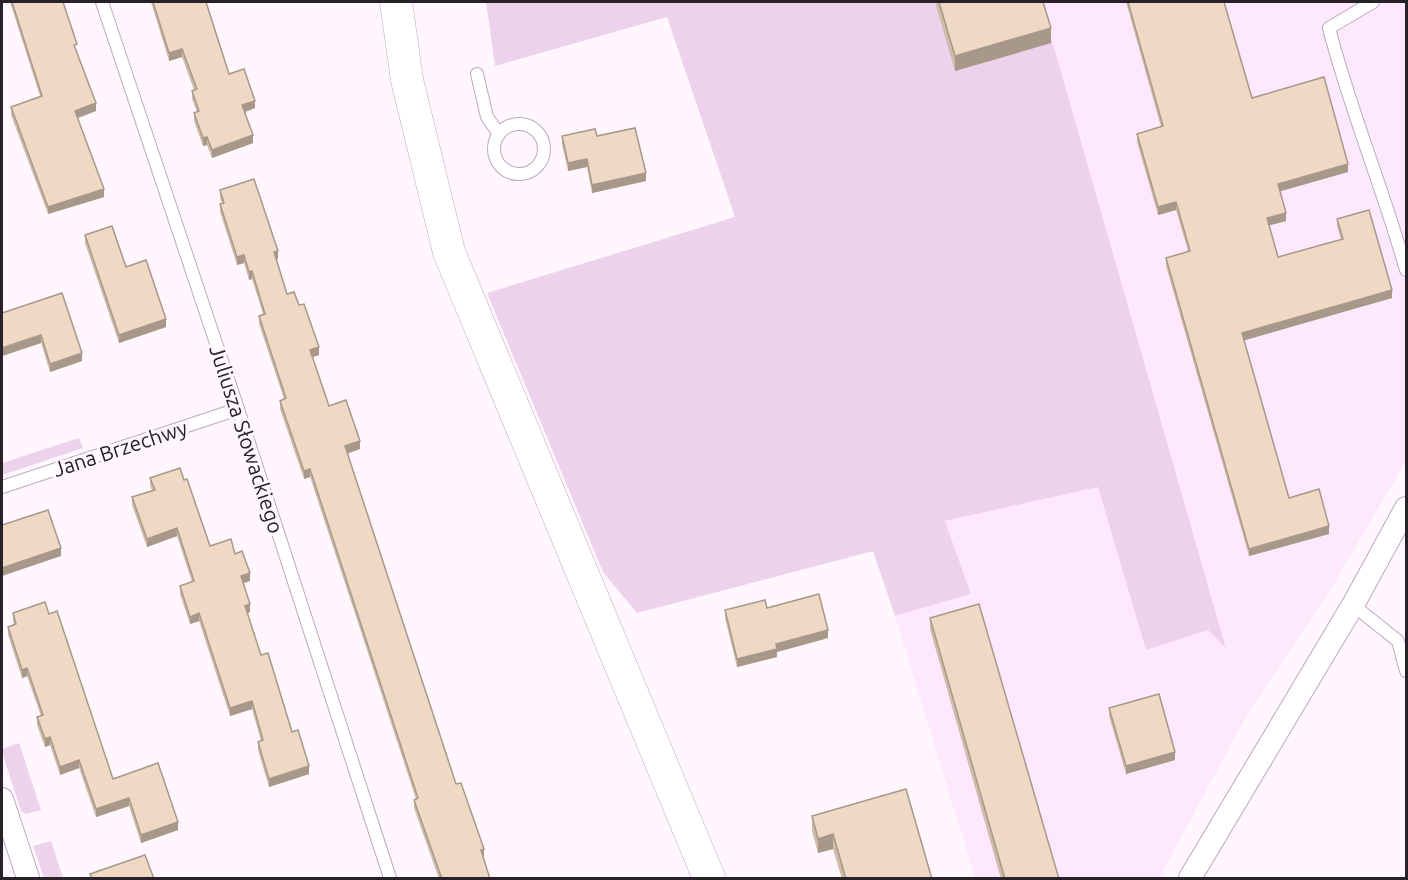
<svg xmlns="http://www.w3.org/2000/svg" width="1408" height="880" viewBox="0 0 1408 880" font-family="Ubuntu,sans-serif">
<rect width="100%" height="100%" fill="#fff6fe"/>
<!-- built -->
<polygon fill="#fee8fe" points="1041,2 1406,2 1406,461 1328,594 1246,717 1159,878 975,878 895,616 971,594 945,521 1098,487 1146,650 1208,630 1226,646"/>
<!-- green -->
<g fill="#edd2ec">
<polygon points="486,2 1041,2 1226,648 1208,630 1146,650 1098,487 945,521 971,594 895,616 873,551 637,613 603,572 487,293 735,217 667,17 495,66"/>
<polygon points="79,438 83,448 2,475 2,463"/>
<polygon points="19,743 41,810 26,814 21,811 2,752 2,749"/>
<polygon points="51,841 63,878 44,878 33,846"/>
</g>
<g fill="none" stroke-linecap="round" stroke-linejoin="round">
<defs>
<g id="lane">
<polyline points="102,2 238,409 390,878"/>
<path d="M 1373,2 L 1329,28 C 1350,110 1383,188 1406,270"/>
<polyline points="477,74 487,117 499,134"/>
<circle cx="519" cy="149" r="25"/>
<polyline points="2,487 238,409"/>
<polyline points="1353,605 1398,641 1406,671"/>
</g>
<g id="street">
<polyline points="2,799 28,878"/>
<polyline points="1190,878 1353,605 1406,508"/>
</g>
<polyline id="secondary" points="396,2 407,80 449,252 709,878"/>
</defs>
<!-- lane casing -->
<use href="#lane" stroke="#bda8bc" stroke-width="14"/>
<!-- street casing -->
<use href="#street" stroke="#bda8bc" stroke-width="24"/>
<!-- secondary casing -->
<use href="#secondary" stroke="#bda8bc" stroke-width="33"/>
<!-- lane -->
<use href="#lane" stroke="#fff" stroke-width="12"/>
<!-- street -->
<use href="#street" stroke="#fff" stroke-width="22"/>
<!-- secondary -->
<use href="#secondary" stroke="#fff" stroke-width="32"/>
</g>
<!-- wall -->
<g fill="#cebba9">
<polygon points="10,2 63,2 76,52 96,111 78,118 104,197 48,214 11,115 11,107 40,96"/>
<polygon points="151,2 206,2 229,74 255,108 245,112 253,143 212,158 207,145 203,146 194,121 194,113 197,112 192,99 192,91 194,90 182,57 169,61"/>
<polygon points="935,2 1043,2 1051,43 955,71"/>
<polygon points="1126,2 1224,2 1252,98 1348,172 1280,191 1286,221 1269,225 1278,257 1341,240 1337,226 1337,219 1392,298 1244,340 1289,498 1329,534 1249,556 1166,266 1166,258 1188,251 1176,210 1158,215 1137,142 1137,134 1161,127"/>
<polygon points="562,136 597,136 646,181 592,193 587,167 568,171 562,144"/>
<polygon points="220,190 278,259 276,259 287,294 299,305 319,355 312,357 329,406 360,449 347,454 456,784 484,857 483,858 490,879 439,879 414,808 414,800 416,799 310,477 304,479 280,409 280,401 284,399 259,324 259,316 263,314 252,279 249,280 244,263 237,265 220,212 220,204 222,203 220,198"/>
<polygon points="85,235 126,267 166,327 119,343 85,243"/>
<polygon points="2,313 82,361 50,372 41,343 2,356"/>
<polygon points="150,478 184,480 210,546 235,554 250,581 243,583 250,612 247,613 261,655 309,774 269,787 258,750 258,742 261,741 252,709 230,716 199,621 190,624 180,594 180,586 192,582 177,536 147,547 132,505 132,497 152,490 150,486"/>
<polygon points="767,608 828,638 777,652 777,657 737,667 725,618 725,610"/>
<polygon points="13,613 49,614 113,779 178,830 141,843 129,806 96,817 79,768 60,775 50,745 45,747 37,725 37,717 41,716 27,676 22,678 8,635 8,627 14,625 13,621"/>
<polygon points="930,618 1059,879 1001,879 930,629"/>
<polygon points="1109,708 1175,760 1126,774 1109,716"/>
<polygon points="812,816 932,879 842,879 833,849 818,853 812,831"/>
</g>
<!-- shaded-wall -->
<g fill="#a7988a">
<polygon points="1051,28 1051,43 955,71 955,56"/>
<polygon points="182,49 182,57 169,61 169,53"/>
<polygon points="255,101 255,108 242,113 242,105"/>
<polygon points="96,103 96,111 75,119 75,111"/>
<polygon points="253,135 253,143 212,158 212,150"/>
<polygon points="207,137 207,145 203,146 203,138"/>
<polygon points="587,159 587,167 568,171 568,163"/>
<polygon points="1348,164 1348,172 1278,192 1278,184"/>
<polygon points="646,173 646,181 592,193 592,185"/>
<polygon points="104,189 104,197 48,214 48,207"/>
<polygon points="1176,202 1176,210 1158,215 1158,207"/>
<polygon points="1286,213 1286,221 1267,226 1267,218"/>
<polygon points="278,251 278,259 274,260 274,252"/>
<polygon points="244,255 244,263 237,265 237,257"/>
<polygon points="252,271 252,279 249,280 249,272"/>
<polygon points="1392,290 1392,298 1242,341 1242,333"/>
<polygon points="166,319 166,327 119,343 119,335"/>
<polygon points="41,335 41,343 2,356 2,348"/>
<polygon points="319,347 319,355 310,358 310,350"/>
<polygon points="82,353 82,361 50,372 50,364"/>
<polygon points="360,441 360,449 345,454 345,446"/>
<polygon points="310,469 310,477 304,479 304,471"/>
<polygon points="1329,526 1329,534 1249,556 1249,549"/>
<polygon points="177,528 177,536 147,547 147,539"/>
<polygon points="61,548 61,556 2,576 2,568"/>
<polygon points="250,573 250,581 241,584 241,576"/>
<polygon points="250,604 250,612 245,614 245,606"/>
<polygon points="199,613 199,621 190,624 190,617"/>
<polygon points="828,630 828,638 777,652 777,657 737,667 737,659 776,644"/>
<polygon points="27,668 27,676 22,678 22,670"/>
<polygon points="252,701 252,709 230,716 230,708"/>
<polygon points="50,737 50,745 45,747 45,739"/>
<polygon points="1175,752 1175,760 1126,774 1126,766"/>
<polygon points="79,760 79,768 60,775 60,767"/>
<polygon points="309,766 309,774 269,787 269,779"/>
<polygon points="129,798 129,806 96,817 96,809"/>
<polygon points="178,822 178,830 141,843 141,835"/>
<polygon points="833,834 833,849 818,853 818,839"/>
<polygon points="484,849 484,857 481,858 481,850"/>
</g>
<!-- building -->
<g fill="#efd9c5" stroke="#a7988a" stroke-width="1.5">
<polygon points="12,2 63,2 77,44 74,45 96,103 75,111 104,189 48,207 11,107 42,96"/>
<polygon points="153,2 206,2 229,74 244,69 255,101 242,105 253,135 212,150 207,137 203,138 194,113 199,111 192,91 197,89 182,49 169,53"/>
<polygon points="939,2 1043,2 1051,28 955,56"/>
<polygon points="1128,2 1224,2 1252,98 1324,77 1348,164 1278,184 1286,213 1267,218 1278,257 1343,239 1337,219 1369,210 1392,290 1242,333 1289,498 1319,489 1329,526 1249,549 1166,258 1190,251 1176,202 1158,207 1137,134 1163,126"/>
<polygon points="635,128 646,173 592,185 587,159 568,163 562,136 595,129 597,136"/>
<polygon points="254,179 278,251 274,252 287,294 294,292 299,305 304,304 319,347 310,350 329,406 346,400 360,441 345,446 456,784 461,783 484,849 481,850 490,879 442,879 414,800 418,798 310,469 304,471 280,401 286,398 259,316 265,314 252,271 249,272 244,255 237,257 220,204 224,203 220,190"/>
<polygon points="112,226 126,267 146,260 166,319 119,335 85,235"/>
<polygon points="62,293 82,353 50,364 41,335 2,348 2,313"/>
<polygon points="180,468 184,480 187,479 210,546 231,539 235,554 242,551 250,573 241,576 250,604 245,606 261,655 268,653 292,732 298,730 309,766 269,779 258,742 263,740 252,701 230,708 199,613 190,617 180,586 194,581 177,528 147,539 132,497 155,490 150,478"/>
<polygon points="48,510 61,548 2,568 2,525"/>
<polygon points="819,594 828,630 776,644 777,649 737,659 725,610 765,600 767,608"/>
<polygon points="45,602 49,614 57,611 113,779 158,763 178,822 141,835 129,798 96,809 79,760 60,767 50,737 45,739 37,717 43,715 27,668 22,670 8,627 16,624 13,613"/>
<polygon points="979,604 1059,879 1005,879 930,618"/>
<polygon points="1159,694 1175,752 1126,766 1109,708"/>
<polygon points="906,789 932,879 846,879 833,834 818,839 812,816"/>
<polygon points="145,855 154,879 92,879 90,874"/>
</g>
<g text-anchor="middle" dominant-baseline="central" stroke-width="6" stroke-linejoin="round" paint-order="stroke">
<!-- street labels -->
<g font-size="21" fill="#292129" stroke="#fff6fe">
<text transform="translate(247 439) rotate(72)">Juliusza Słowackiego</text>
<text transform="translate(120 448) rotate(-18)">Jana Brzechwy</text>
</g>
</g>
<!-- border -->
<rect width="1408" height="880" fill="none" stroke="#292129" stroke-width="6"/>
</svg>
